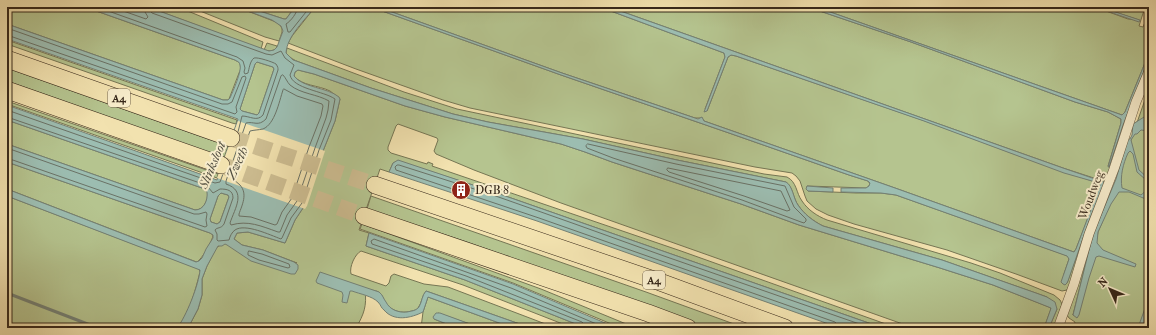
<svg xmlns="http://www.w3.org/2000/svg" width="1156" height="335" viewBox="0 0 1156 335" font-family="'IM FELL French Canon',serif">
<rect width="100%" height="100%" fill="#f2e2af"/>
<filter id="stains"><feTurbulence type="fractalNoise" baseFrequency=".005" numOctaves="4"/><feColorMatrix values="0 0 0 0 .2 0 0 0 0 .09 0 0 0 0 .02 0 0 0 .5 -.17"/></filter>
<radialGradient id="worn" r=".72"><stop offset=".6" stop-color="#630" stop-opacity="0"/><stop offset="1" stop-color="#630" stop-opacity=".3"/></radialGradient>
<!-- green -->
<g fill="#b5c48f" stroke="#767654">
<polygon points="7,7 85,7 235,60 240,63 241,69 239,73 229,99 228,100 223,100 7,24"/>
<polygon points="148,7 178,7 263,42 261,49"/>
<path d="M 190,7 L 237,7 L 276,22 C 285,28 282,32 279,41 L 265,37 Z"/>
<polygon points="247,7 295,7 286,19 284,19"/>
<polygon points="315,7 371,7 561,75 729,133 849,175 868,181 870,184 868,187 866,188 807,186 808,191 856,193 881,193 896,195 1068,256 1069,259 1064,274 1067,283 1089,221 1104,184 1103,181 1063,168 609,7 808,7 911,42 1075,102 1108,112 1121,119 1121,123 1108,166 1109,167 1123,125 1149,58 1149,66 1140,86 1070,284 1067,290 1062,291 1016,274 947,250 854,224 828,215 816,209 807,201 805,196 800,181 796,176 792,173 755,167 470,108 443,100 356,69 288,43 292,36"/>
<path d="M 378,7 L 600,7 L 724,53 L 725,57 L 705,109 L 707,111 L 728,57 L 731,55 L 736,56 C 799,78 862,99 925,121 C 983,142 1040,165 1099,183 L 1101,185 L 1076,249 L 1074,252 L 1071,251 L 895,188 L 704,121 L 702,118 L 695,118 L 562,73 Z"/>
<polygon points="816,7 1095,7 1128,19 1139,20 1100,7 1145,7 1139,26 1143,27 1149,13 1149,24 1148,24 1147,25 1149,26 1149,53 1125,112 1122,115"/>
<polygon points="7,40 237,120 236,124 232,123 7,44"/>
<polygon points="267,43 277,46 276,49 271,51 264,50"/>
<path d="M 287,48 L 404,92 L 457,109 L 764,174 L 787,177 C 797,182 796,193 802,201 C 808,210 817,216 827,220 L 971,263 L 1000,273 L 1054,295 L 1060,300 L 1062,304 L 1054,328 L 1049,328 L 1057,309 L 1047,297 L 942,260 L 823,226 C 813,221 804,214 798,205 C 793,198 793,187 786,182 L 677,160 L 583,139 L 488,122 L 453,114 L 371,88 L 299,62 C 294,60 290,58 286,53 Z"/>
<polygon points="257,62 273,67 274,69 259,113 257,115 242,111 240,109 255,64"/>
<polygon points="7,68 228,146 224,158 7,81"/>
<path d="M 298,70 L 314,74 L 405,106 L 445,117 L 561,144 L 585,152 L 612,162 L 741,204 L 799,225 L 940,268 L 993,285 L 1049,307 L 1051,309 L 1044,328 L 914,328 L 561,203 L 474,170 L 436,154 L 434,151 L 438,140 L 437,138 L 398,124 L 396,126 L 388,147 L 388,150 L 391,153 L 427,164 L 428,162 L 433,164 L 432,166 L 681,251 L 897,328 L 883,328 L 491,191 L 398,161 L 393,163 L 389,172 L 380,169 L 359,230 L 369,233 L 366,246 L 465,280 L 586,328 L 573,328 L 463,285 L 361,251 C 355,254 349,267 351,274 L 386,286 L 389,283 L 391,276 L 394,274 L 424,284 L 448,287 L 556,328 L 531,328 L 426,291 C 422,295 422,303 418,308 C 416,311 411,311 407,312 C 398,313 389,309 385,302 C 384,299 382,295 380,293 C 377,290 370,290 365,290 C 367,306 364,314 356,328 L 188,328 L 198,309 L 202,295 L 202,279 L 207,266 L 216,248 L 225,242 L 297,263 L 263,250 L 242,245 L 234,239 L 237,233 L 248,232 L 285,243 L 295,220 L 305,205 L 323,151 L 335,121 L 340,99 C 337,97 333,93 330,91 C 318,85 302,86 294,76 L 295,72 Z"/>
<polygon points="1149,88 1149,328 1074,328 1075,322 1069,318 1067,315 1091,242 1073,315 1097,238 1098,232 1104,218"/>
<polygon points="7,101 218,174 217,178 7,104"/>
<path d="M 7,120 L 202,188 L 208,192 C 208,200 204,210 195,210 L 7,144 Z"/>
<path d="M 7,162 L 210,233 L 213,235 C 213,240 202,259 197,262 L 194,261 L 7,189 Z"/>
<polygon points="221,193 228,195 229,197 220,222 217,224 211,222 210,219 218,196"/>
<path d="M 7,196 L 199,269 L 200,272 C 195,291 190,313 177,328 L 7,328 Z"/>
<polygon points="371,196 646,292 745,328 707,328 467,242 367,209"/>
<polygon points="362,224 541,289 636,328 621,328 513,283 360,229"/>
<polygon points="428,297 513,328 481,328 438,313 434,319 457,328 421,328 423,312"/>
</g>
<!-- water -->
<g fill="#9cbdb1" stroke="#748175" fill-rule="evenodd">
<path d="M 85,7 L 148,7 L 269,51 L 274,50 L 277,47 L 283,31 L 281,26 L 272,20 L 237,7 L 247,7 L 284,19 L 286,19 L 295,7 L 315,7 C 305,20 287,36 286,53 L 293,60 L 299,62 L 371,88 L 453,114 L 488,122 L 583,139 L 677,160 L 786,182 C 793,186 793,198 798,205 C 804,214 813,221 823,226 L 942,260 L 1036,293 L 1047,297 L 1055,302 L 1057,309 L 1049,328 L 1044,328 L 1050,311 L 1051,308 L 993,285 L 940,268 L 799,225 L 741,204 L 612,162 L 585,152 L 561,144 L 445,117 L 405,106 L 314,74 L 298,70 L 295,72 L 294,76 C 303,88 327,87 339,97 L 340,99 L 335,121 L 323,151 L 305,205 L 295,220 L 285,243 L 248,232 L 237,233 L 234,239 L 242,245 L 263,250 L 294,262 L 298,265 L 298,269 L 295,274 L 291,274 L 251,261 L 227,245 L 225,244 L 222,246 L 218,246 L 207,266 L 202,279 L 202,295 L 198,309 L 188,328 L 177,328 C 186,317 199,284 200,270 L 7,196 L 7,189 L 196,262 L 199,261 L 202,258 L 206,249 L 213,238 L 213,235 L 210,233 L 7,162 L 7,144 L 195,210 C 204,210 208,200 207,192 L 202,188 L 7,120 L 7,105 L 217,180 L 238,119 L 7,39 L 7,24 L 223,100 L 228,100 L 230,98 C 233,91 242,71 240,65 C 239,61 238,62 235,60 ZM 257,62 L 273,67 L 274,69 L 259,113 L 257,115 L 242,111 L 240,109 L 255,64 ZM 221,193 L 228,195 L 229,197 L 220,222 L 217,224 L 211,222 L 210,219 L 218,196 Z"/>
<polygon points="371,7 378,7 562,73 695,118 698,119 702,117 704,121 895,188 1071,251 1074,252 1076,249 1100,185 1099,183 1064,173 924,121 736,56 731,55 728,57 707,111 704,112 725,57 724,53 600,7 609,7 1063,168 1104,182 1104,184 1089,221 1068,281 1067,283 1065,285 1063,284 1061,282 1069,259 1067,256 896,195 881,193 841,192 841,188 866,188 869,186 870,183 868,181 849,175 729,133 561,75"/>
<polygon points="808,7 816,7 1122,115 1125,112 1149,53 1149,58 1123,125 1109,167 1108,167 1121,123 1121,119 1108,112 1075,102 911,42"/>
<polygon points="1095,7 1100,7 1140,20 1139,22"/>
<path d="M 1144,117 L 1149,118 L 1149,131 L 1141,130 L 1137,134 L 1135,134 L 1131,140 L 1139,170 L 1149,179 C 1149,186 1146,191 1146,197 L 1149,199 L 1148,200 L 1129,192 L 1119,192 L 1111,204 L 1098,232 L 1097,243 L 1103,250 L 1136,264 L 1135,267 L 1099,256 L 1096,257 L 1089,278 L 1079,315 L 1077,318 L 1073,315 L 1091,242 L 1094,232 L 1116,179 L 1128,139 L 1130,139 L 1132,135 L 1133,124 ZM 1130,151 L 1133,154 L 1137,172 L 1146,180 C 1147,186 1146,192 1141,195 L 1122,188 C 1120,176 1123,164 1128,153 Z"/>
<polygon points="398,160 491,191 883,328 840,328 537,221 389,172 393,163"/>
<polygon points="807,186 833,188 833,192 808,191 806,189"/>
<polygon points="369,233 513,284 617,328 586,328 465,280 366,246"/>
<path d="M 320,272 L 379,292 C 383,295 383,298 386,302 C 390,310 399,313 407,312 C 411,311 416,311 419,307 C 422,302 422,295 426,291 L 531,328 L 513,328 L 428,297 L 423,312 C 411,318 394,322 384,310 C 381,308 381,305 378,302 C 372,296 360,294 352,291 L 350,291 L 347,303 L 342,302 L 343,295 L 342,292 L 317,283 L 316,281 Z"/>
<polygon points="1149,297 1149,314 1144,328 1142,328 1139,325"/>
<polygon points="436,313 440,313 481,328 457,328 434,319 433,317"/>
</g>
<!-- pier -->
<polygon fill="#f2e2af" points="238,121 325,151 307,206 305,209 217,178"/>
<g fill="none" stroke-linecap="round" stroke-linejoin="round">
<!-- shore -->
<g stroke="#6a7266" stroke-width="1">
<path d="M 97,7 L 237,57 L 243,61 L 245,68 L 244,72 L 245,74 L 248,73 C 249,69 250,61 254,58 C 258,57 273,62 276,64 C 278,67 278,68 278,70 L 263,115 C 257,122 250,116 242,116 L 238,132"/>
<polyline points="112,7 146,19 148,17 145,12 144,7"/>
<path d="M 298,7 C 297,13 291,21 286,24 L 288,32 L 290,32 L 310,7"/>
<polyline points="7,28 222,104 228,104 232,102 242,77 245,76 246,78 236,107 237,112 235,114 7,35"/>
<path d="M 283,75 C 286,78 287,82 290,85 C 301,94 317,94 329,101 L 328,110 L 326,118 L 315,148 L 297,201 L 287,215 L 280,232 L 278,232 C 261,226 248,220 231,225 L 230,223 C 235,208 247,191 226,184 L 226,181 L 246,123 C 254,121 258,127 266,119 L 281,76 Z"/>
<path d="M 284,89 L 297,96 L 322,104 L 323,106 L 321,116 L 309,147 L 292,198 L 282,212 L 277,224 L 275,225 L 251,217 L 239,216 L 239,214 C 242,205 248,194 240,185 C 238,183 235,181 233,179 L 250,131 C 254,130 258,130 263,129 C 275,124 279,102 283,90 Z"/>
<polyline points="7,110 215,183 220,182 223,174"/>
<path d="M 7,117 L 203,184 L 208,187 L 213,193 L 220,189 C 227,189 233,190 233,198 L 224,224 C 221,229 217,227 215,230 L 217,234 L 217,240 L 218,241 L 229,240 C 230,236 232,232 235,230 C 245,223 270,235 281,239 L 282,238 L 291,218 L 302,203 L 319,150 L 331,120 L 335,99 C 324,91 293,89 290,75 L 294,65 L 285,58 L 281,51 L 272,55 L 266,54 L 152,13 L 149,10 L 149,7"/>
<polygon points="588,144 676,164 785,186 794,207 806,219 806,221 804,223 801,222 742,200 613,158 587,148 586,146"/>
<polyline points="7,148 194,214 199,214 206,212 207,214 206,220 207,226 205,227 7,158"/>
<polygon points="668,168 781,191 790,210 787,211 744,196 669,172 667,170"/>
<polygon points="249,251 262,254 289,264 290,267 288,268 259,260 248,255 248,253"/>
<polyline points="585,328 585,325 582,322 466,276 372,244 371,241 374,239 511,288 606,328"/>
<polyline points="839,328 838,325 835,322 539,218 396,170 395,167 397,165 399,165 490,194 575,224 664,256 871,328"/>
</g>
<!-- stream -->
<polyline stroke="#748175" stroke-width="3" points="7,293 98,328"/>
<!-- motorway-tunnel -->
<g stroke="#cdbd91" stroke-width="17" stroke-dasharray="17 8" stroke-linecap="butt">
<polyline points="231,138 375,185"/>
<polyline points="221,165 364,216"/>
</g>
<defs>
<polyline id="minor" points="1058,328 1074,284 1089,234 1114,169 1136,102 1149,71"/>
<g id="motorway">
<polyline points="7,59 231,138"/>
<polyline points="7,90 221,165"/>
<polyline points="375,185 660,282 785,328"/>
<polyline points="364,216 648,313 688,328"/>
</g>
</defs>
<!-- minor casing -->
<use href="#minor" stroke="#66563f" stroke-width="10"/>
<!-- motorway casing -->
<use href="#motorway" stroke="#37281a" stroke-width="18"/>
<!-- minor -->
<use href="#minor" stroke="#f7eccb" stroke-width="9"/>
<!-- motorway -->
<use href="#motorway" stroke="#f2e2af" stroke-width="17"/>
</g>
<!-- icons -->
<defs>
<symbol id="building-disc" viewBox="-11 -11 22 22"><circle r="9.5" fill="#8f2418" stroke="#f7eccb"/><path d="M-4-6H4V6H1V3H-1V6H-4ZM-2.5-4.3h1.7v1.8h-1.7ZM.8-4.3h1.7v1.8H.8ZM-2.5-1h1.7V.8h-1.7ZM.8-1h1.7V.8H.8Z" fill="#fff"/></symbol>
</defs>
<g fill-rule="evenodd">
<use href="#building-disc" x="450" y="179" width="22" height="22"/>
</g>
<g text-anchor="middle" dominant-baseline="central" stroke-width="4" stroke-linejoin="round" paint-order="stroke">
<!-- shield labels -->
<g fill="#f7eccb" stroke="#71634f" stroke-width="1">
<rect x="108" y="89" width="22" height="18" rx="3"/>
<rect x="643" y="271" width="22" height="18" rx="3"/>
</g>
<g font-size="11" font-weight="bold" fill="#37281a">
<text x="119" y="98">A4</text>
<text x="654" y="280">A4</text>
</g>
<!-- poi labels -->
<g font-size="12" fill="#37281a" stroke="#f7eccb" text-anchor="start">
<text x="475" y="190">DGB 8</text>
</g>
<!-- street labels -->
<g font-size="12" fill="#37281a" stroke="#f7eccb">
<text transform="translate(1091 195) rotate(-69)">Woudweg</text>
</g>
<!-- water labels -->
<g font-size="13" font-style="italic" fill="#504d40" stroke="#f7eccb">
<text transform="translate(237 163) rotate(-65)">Zweth</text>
<text transform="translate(212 165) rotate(-67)">Slinksloot</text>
</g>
</g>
<!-- margin -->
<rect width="1156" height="335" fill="none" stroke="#f2e2af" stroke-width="24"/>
<rect x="8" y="8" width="1140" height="319" fill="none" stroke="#37281a" stroke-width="2"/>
<rect x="12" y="12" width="1132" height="311" fill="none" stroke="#37281a"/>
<!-- north arrow -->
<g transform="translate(1110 289) rotate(314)" stroke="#f7eccb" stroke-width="3" paint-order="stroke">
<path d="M0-3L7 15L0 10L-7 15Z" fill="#37281a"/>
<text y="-6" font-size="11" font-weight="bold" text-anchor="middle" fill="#37281a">N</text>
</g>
<rect width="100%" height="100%" filter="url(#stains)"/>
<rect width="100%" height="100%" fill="url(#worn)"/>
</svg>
